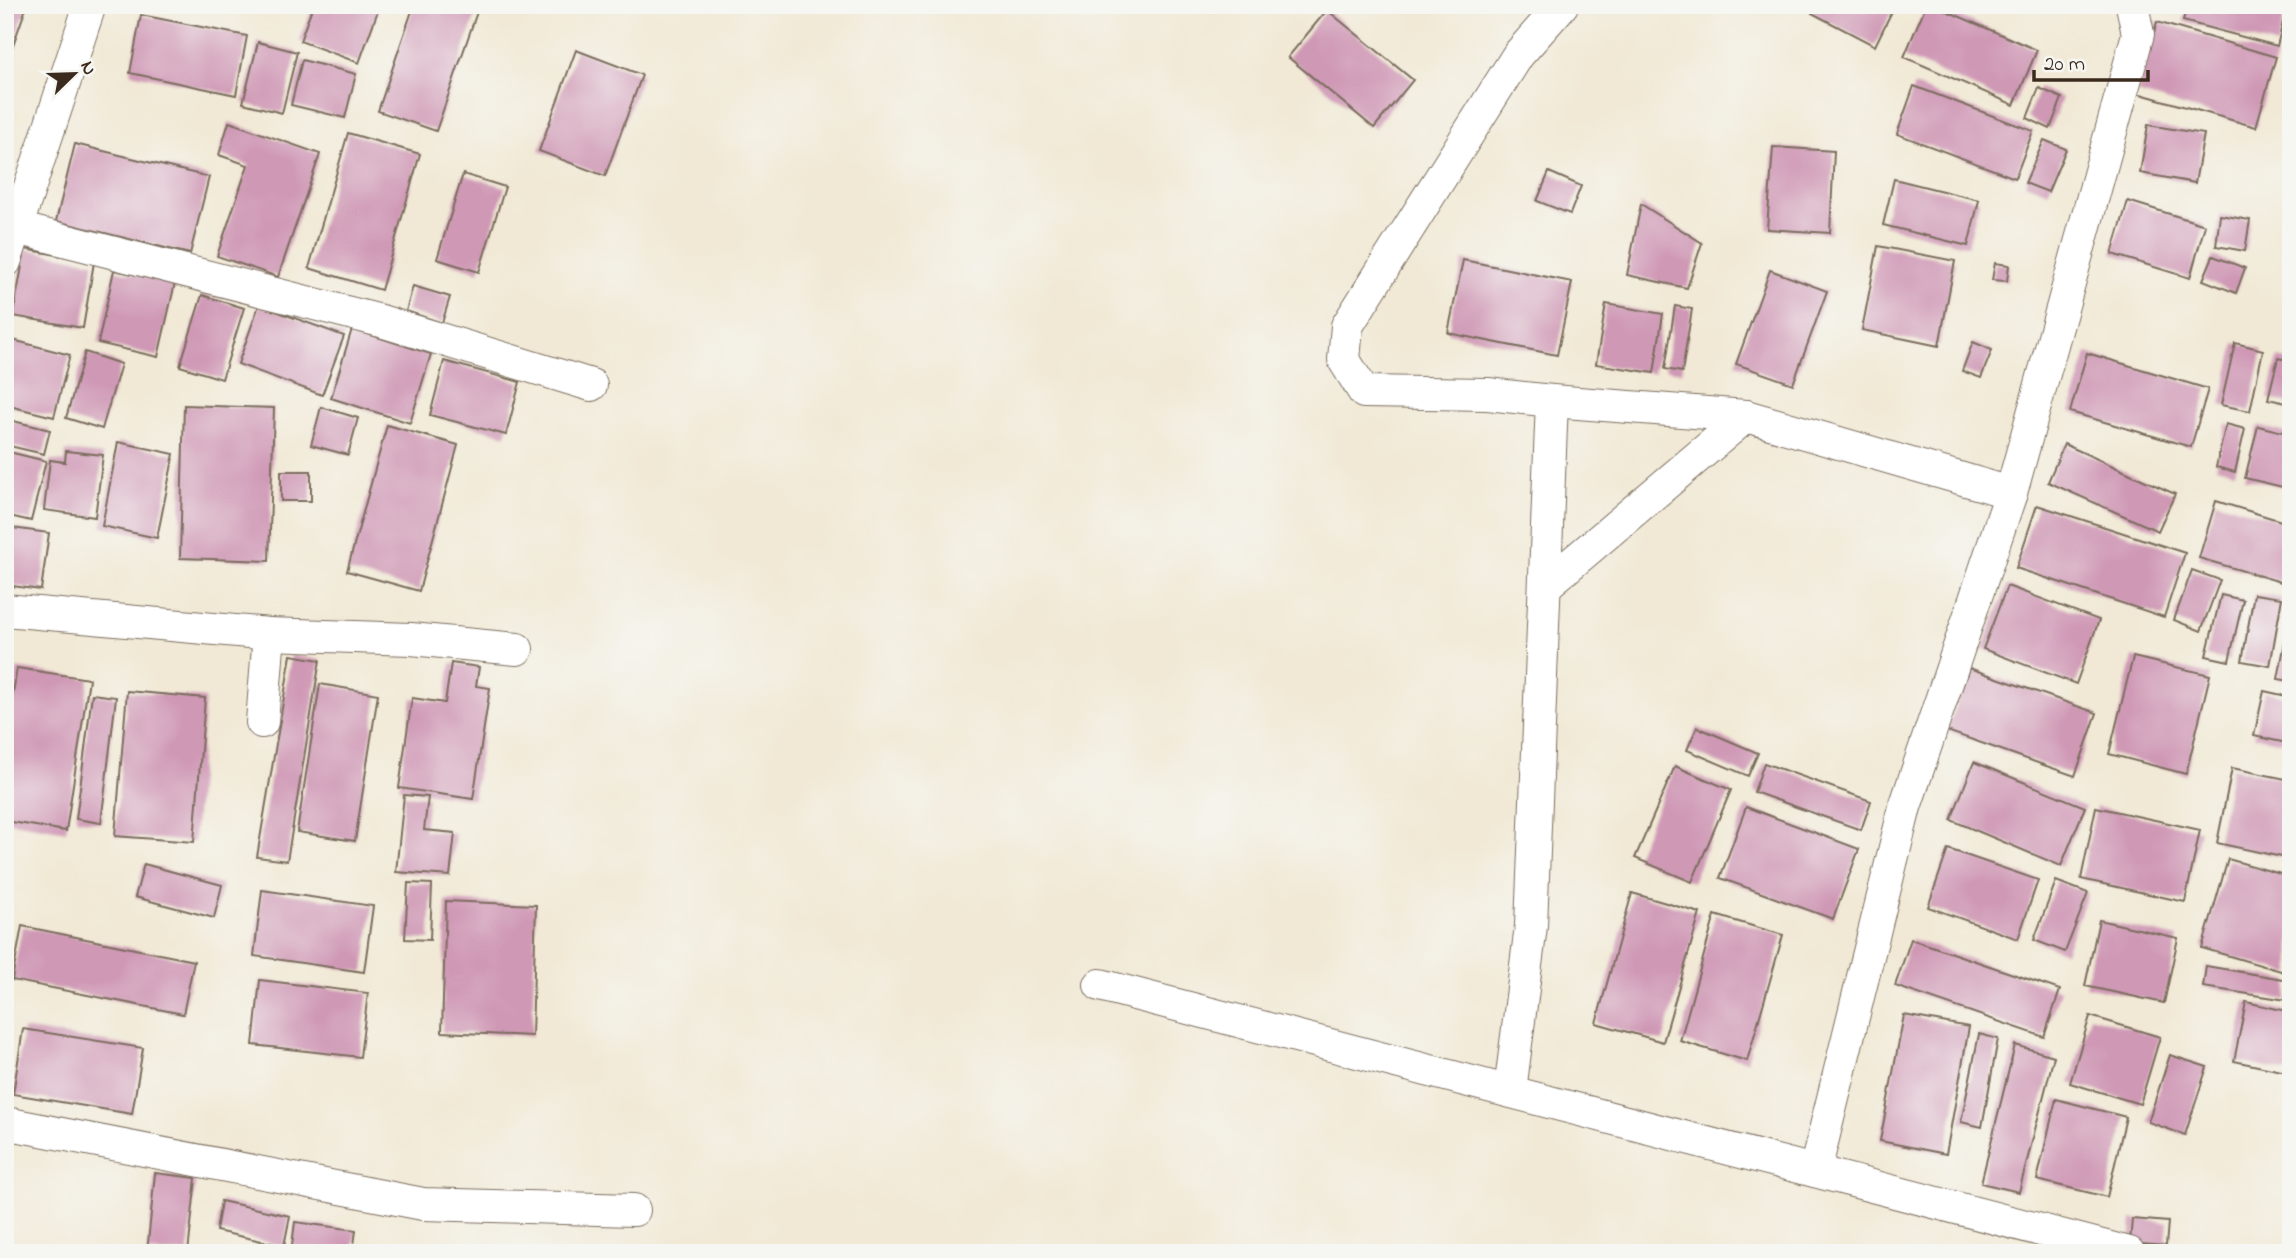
<svg xmlns="http://www.w3.org/2000/svg" width="2296" height="1258" viewBox="0 0 2296 1258" font-family="'Indie Flower',sans-serif">
<rect width="100%" height="100%" fill="#f6f6f2"/>
<filter id="ink" filterUnits="userSpaceOnUse"><feTurbulence type="fractalNoise" baseFrequency=".0143" numOctaves="2"/><feDisplacementMap in="SourceGraphic" scale="14" xChannelSelector="R" yChannelSelector="G"/><feConvolveMatrix kernelMatrix="1 2 1 2 8 2 1 2 1" color-interpolation-filters="sRGB"/></filter>
<filter id="wash" filterUnits="userSpaceOnUse"><feTurbulence type="fractalNoise" baseFrequency=".00686" numOctaves="4" result="noise"/><feDisplacementMap in="SourceGraphic" scale="28" xChannelSelector="R" yChannelSelector="G"/><feGaussianBlur stdDeviation="1.57" result="paint"/><feColorMatrix in="noise" values="0 0 0 0 0 0 0 0 0 0 0 0 0 0 0 0 0 1.4 0 .05"/><feComposite in="paint" operator="in"/></filter>
<g filter="url(#wash)">
<rect width="100%" height="100%" fill="#f1e9d5"/>
<g id="blocks">
<!-- building -->
<g fill="#cf98b5">
<polygon points="5,5 27,5 12,48 5,45"/>
<polygon points="313,5 380,5 359,63 300,41"/>
<polygon points="414,5 479,6 436,131 378,111"/>
<polygon points="1816,5 1895,5 1875,46 1812,13"/>
<polygon points="1926,5 1933,5 2037,50 2014,105 1904,57"/>
<polygon points="2187,5 2254,5 2285,14 2277,46 2183,21"/>
<polygon points="1327,10 1413,80 1374,128 1288,57"/>
<polygon points="141,15 247,36 236,95 130,73"/>
<polygon points="2157,22 2276,57 2256,127 2137,93"/>
<polygon points="258,42 297,52 282,113 243,103"/>
<polygon points="576,50 642,75 605,176 539,151"/>
<polygon points="302,60 356,74 345,118 291,105"/>
<polygon points="1914,86 2033,131 2015,178 1897,134"/>
<polygon points="2039,88 2062,98 2050,129 2027,118"/>
<polygon points="229,122 320,154 278,277 217,256 248,165 219,155"/>
<polygon points="2148,125 2204,134 2195,183 2140,173"/>
<polygon points="348,133 420,154 381,290 309,268"/>
<polygon points="2044,140 2066,149 2048,192 2025,183"/>
<polygon points="75,144 209,177 190,254 56,221"/>
<polygon points="1773,147 1834,151 1830,233 1767,229"/>
<polygon points="1549,172 1581,186 1570,214 1537,201"/>
<polygon points="463,174 505,187 479,272 437,259"/>
<polygon points="1894,179 1979,200 1968,246 1883,225"/>
<polygon points="2128,201 2205,225 2190,278 2112,254"/>
<polygon points="1641,204 1702,243 1687,288 1627,275"/>
<polygon points="2220,215 2250,220 2245,251 2216,246"/>
<polygon points="1878,246 1955,261 1939,346 1862,330"/>
<polygon points="25,249 94,262 83,328 13,316"/>
<polygon points="2213,256 2245,268 2236,293 2203,280"/>
<polygon points="1463,260 1572,282 1557,355 1448,333"/>
<polygon points="1995,263 2009,265 2007,281 1992,280"/>
<polygon points="114,270 175,283 158,357 98,343"/>
<polygon points="1770,270 1827,291 1793,384 1736,364"/>
<polygon points="413,286 450,297 442,323 406,311"/>
<polygon points="202,295 244,308 222,379 180,366"/>
<polygon points="1606,304 1663,314 1654,373 1596,364"/>
<polygon points="259,305 344,336 322,395 238,364"/>
<polygon points="1675,306 1692,309 1682,372 1665,369"/>
<polygon points="352,329 431,354 410,423 331,398"/>
<polygon points="5,338 70,355 54,417 5,405"/>
<polygon points="1973,342 1992,350 1981,378 1962,371"/>
<polygon points="2235,343 2263,350 2250,411 2221,405"/>
<polygon points="85,352 121,364 102,429 66,418"/>
<polygon points="2087,353 2208,389 2191,447 2070,412"/>
<polygon points="2278,358 2291,361 2291,404 2268,399"/>
<polygon points="444,361 520,382 506,435 430,415"/>
<polygon points="184,405 274,408 269,561 180,558"/>
<polygon points="321,407 358,418 348,455 311,445"/>
<polygon points="5,419 50,430 44,454 5,445"/>
<polygon points="2226,424 2245,429 2235,472 2216,467"/>
<polygon points="387,425 458,445 419,591 347,571"/>
<polygon points="2258,426 2291,434 2291,489 2245,478"/>
<polygon points="118,442 174,454 157,538 102,526"/>
<polygon points="2064,444 2175,494 2158,531 2048,482"/>
<polygon points="5,451 46,461 31,521 5,515"/>
<polygon points="66,451 103,455 95,517 44,510 50,460 65,462"/>
<rect x="281" y="471" width="30" height="30"/>
<polygon points="2216,501 2291,524 2291,585 2199,558"/>
<polygon points="2037,505 2185,553 2164,617 2016,568"/>
<polygon points="5,527 49,533 41,590 5,585"/>
<polygon points="2192,570 2220,580 2201,631 2174,620"/>
<polygon points="2007,586 2099,620 2076,684 1983,649"/>
<polygon points="2254,594 2282,598 2270,666 2242,661"/>
<polygon points="2221,595 2243,600 2229,661 2206,656"/>
<polygon points="2289,621 2291,621 2291,681 2278,679"/>
<polygon points="291,655 320,660 287,861 257,857"/>
<polygon points="2133,657 2210,675 2186,774 2109,754"/>
<polygon points="451,663 479,667 476,686 490,688 473,799 399,788 412,698 445,703"/>
<polygon points="17,668 89,679 66,831 5,821 5,744"/>
<polygon points="1969,668 2097,713 2075,776 1947,731"/>
<polygon points="320,684 378,694 355,841 297,832"/>
<polygon points="127,691 205,698 194,842 115,836"/>
<polygon points="2264,691 2291,697 2291,744 2254,736"/>
<polygon points="92,694 116,697 101,823 76,819"/>
<polygon points="1697,727 1758,753 1748,776 1687,750"/>
<polygon points="1974,762 2085,807 2061,866 1951,820"/>
<polygon points="1764,763 1871,801 1861,830 1754,792"/>
<polygon points="1675,766 1731,790 1692,882 1635,858"/>
<polygon points="2232,768 2291,780 2291,859 2217,843"/>
<polygon points="404,795 428,797 424,830 455,833 450,876 396,872"/>
<polygon points="1746,807 1859,849 1833,919 1720,878"/>
<polygon points="2096,807 2200,830 2185,902 2081,879"/>
<polygon points="1948,849 2038,880 2018,939 1928,907"/>
<polygon points="2228,859 2291,877 2291,974 2202,948"/>
<polygon points="144,864 222,885 214,918 135,897"/>
<polygon points="2056,881 2088,893 2065,952 2034,940"/>
<polygon points="408,883 432,884 430,940 405,939"/>
<polygon points="262,890 373,906 364,972 254,956"/>
<polygon points="1632,893 1700,913 1663,1042 1596,1023"/>
<polygon points="446,901 536,905 532,1036 442,1032"/>
<polygon points="1715,915 1783,935 1747,1061 1680,1041"/>
<polygon points="2099,920 2178,938 2164,1003 2085,986"/>
<polygon points="22,926 194,961 183,1014 12,980"/>
<polygon points="1911,939 2060,990 2044,1037 1895,986"/>
<polygon points="2206,966 2289,980 2287,1000 2203,987"/>
<polygon points="260,980 368,993 360,1057 253,1045"/>
<polygon points="2246,1002 2291,1012 2291,1073 2234,1061"/>
<polygon points="1904,1015 1969,1027 1946,1154 1880,1141"/>
<polygon points="2090,1016 2160,1037 2140,1104 2070,1083"/>
<polygon points="23,1029 143,1048 132,1114 13,1094"/>
<polygon points="1979,1034 1998,1039 1982,1127 1961,1122"/>
<polygon points="2015,1045 2054,1056 2019,1192 1981,1183"/>
<polygon points="2170,1055 2207,1067 2185,1135 2148,1122"/>
<polygon points="2056,1099 2126,1117 2107,1197 2037,1180"/>
<polygon points="155,1173 196,1178 188,1253 147,1253"/>
<polygon points="221,1201 290,1216 284,1246 216,1231"/>
<polygon points="2132,1219 2168,1222 2166,1246 2130,1243"/>
<polygon points="295,1222 356,1230 353,1253 291,1253"/>
</g>
</g>
</g>
<g filter="url(#ink)">
<use href="#blocks" fill-opacity="0" stroke="#7b6d5e" stroke-width="2"/>
<g fill="none" stroke-linecap="round" stroke-linejoin="round">
<defs>
<g id="street">
<polyline points="17,228 381,321 591,385"/>
<polyline points="5,262 90,5"/>
<polyline points="1552,401 1746,416 2011,493"/>
<polyline points="1545,586 1746,416"/>
<polyline points="5,610 269,634 411,639 517,649"/>
<polyline points="262,722 269,634"/>
<polyline points="1100,985 2129,1253"/>
<polyline points="1510,1091 1531,926 1552,401 1488,394 1364,392 1344,360 1347,326 1518,55 1562,5"/>
<polyline points="5,1123 423,1204 634,1210"/>
<polyline points="1815,1171 1905,807 2011,493 2138,34 2132,5"/>
</g>
</defs>
<!-- street casing -->
<use href="#street" stroke="#7b6d5e" stroke-width="34"/>
<!-- street -->
<use href="#street" stroke="#fff" stroke-width="32"/>
</g>
</g>
<!-- margin -->
<rect width="2296" height="1258" fill="none" stroke="#f6f6f2" stroke-width="28"/>
<!-- north arrow -->
<g transform="translate(74 74) rotate(67)" stroke="#f6f6f2" stroke-width="5" paint-order="stroke">
<path d="M0-5L12 26L0 18L-12 26Z" fill="#3b2a1e"/>
<text y="-10" font-size="19" font-weight="bold" text-anchor="middle" fill="#3b2a1e">N</text>
</g>
<!-- scale -->
<path d="M2034 70v10h114v-10" fill="none" stroke="#3b2a1e" stroke-width="3.5"/>
<text x="2044" y="70" font-size="21" fill="#3b2a1e" stroke="#f6f6f2" stroke-width="5" paint-order="stroke">20 m</text>
</svg>
